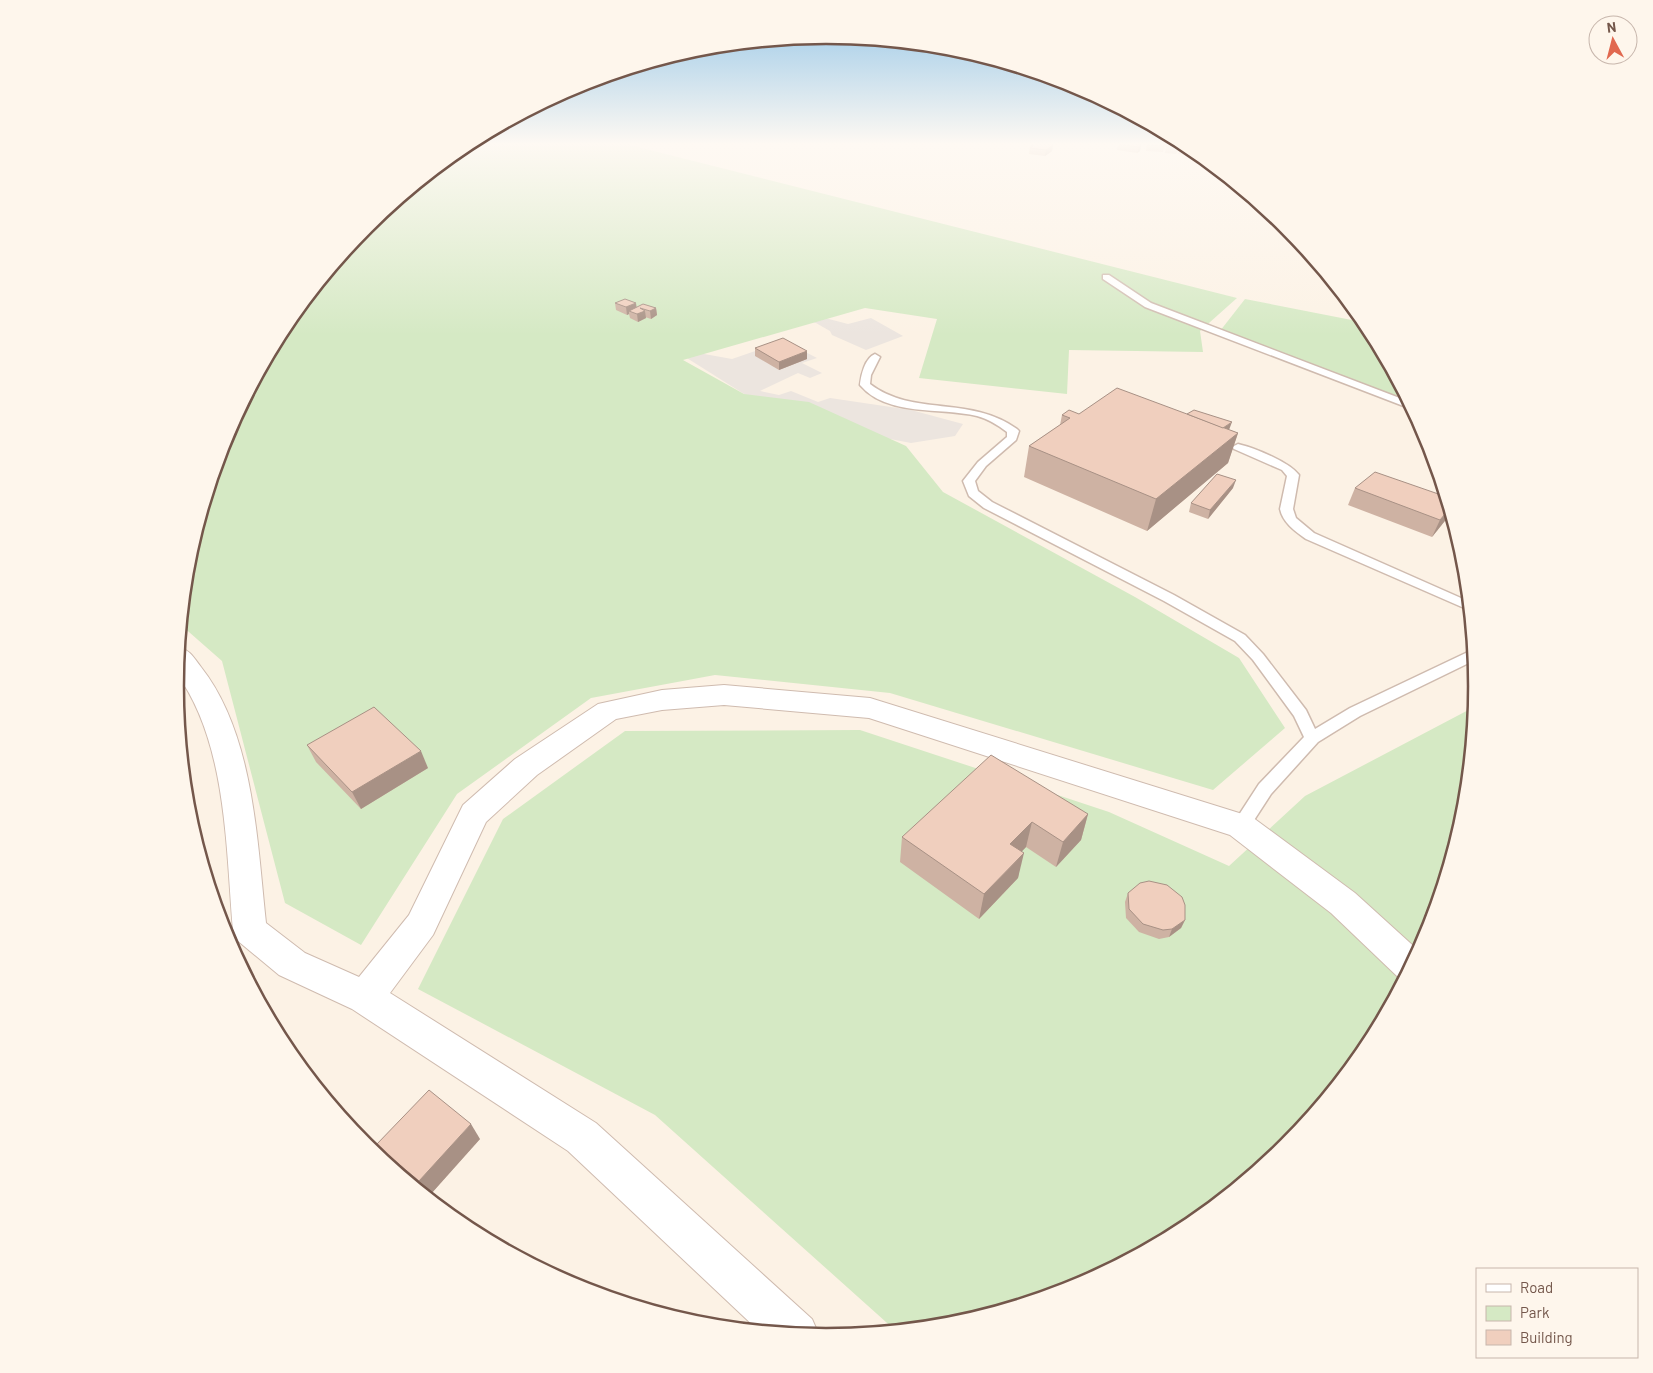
<svg xmlns="http://www.w3.org/2000/svg" width="1653" height="1373" viewBox="0 0 1653 1373" font-family="Barlow,sans-serif">
<rect width="100%" height="100%" fill="#fcf2e5"/>
<!-- industrial -->
<g fill="#ece5df">
<polygon points="806,313 848,324 871,318 903,336 866,350 832,335 830,331 816,323 799,318"/>
<polygon points="784,341 817,358 802,363 822,373 810,378 798,373 760,391 779,395 791,391 818,402 830,398 911,410 963,424 955,436 911,443 864,434 752,399 682,355 693,352 732,359"/>
</g>
<!-- green -->
<g fill="#d5e9c4">
<polygon points="468,143 622,143 1237,298 1200,331 1203,352 1069,350 1067,394 919,378 937,319 865,308 683,360 744,394 809,402 906,446 943,492 1135,597 1239,658 1285,728 1213,790 890,693 715,675 591,698 457,794 361,945 285,903 222,661 181,625 188,559 225,437 285,324 366,226"/>
<polygon points="1245,299 1367,323 1409,401 1220,331"/>
<polygon points="1476,706 1465,814 1428,936 1368,1049 1287,1147 1188,1228 1076,1289 953,1326 896,1331 655,1115 418,989 503,819 625,731 860,730 1109,812 1229,866 1305,796"/>
</g>
<g fill="none" stroke-linecap="round" stroke-linejoin="round">
<defs>
<g id="service">
<polygon points="1103,275 1109,275 1151,303 1410,402 1414,410 1145,307 1103,279"/>
<path d="M 875,354 L 880,357 L 871,375 L 870,384 C 913,417 970,395 1017,429 L 1019,431 L 1016,440 L 986,466 L 975,481 L 978,491 L 992,502 L 1174,595 L 1245,635 L 1263,654 L 1306,710 L 1315,729 L 1350,708 L 1470,651 L 1474,649 L 1475,660 L 1360,716 L 1318,742 L 1271,794 L 1247,831 L 1241,833 L 1235,831 L 1232,826 L 1235,821 L 1259,784 L 1304,737 L 1294,716 L 1253,660 L 1235,641 L 1164,601 L 984,508 L 969,496 L 963,481 L 978,462 L 1007,437 L 1007,432 C 998,425 988,419 977,416 C 940,407 887,417 860,385 C 861,375 865,358 875,354 Z"/>
<path d="M 1238,444 C 1255,448 1289,462 1299,475 L 1293,509 L 1296,518 L 1314,533 L 1470,602 L 1471,611 L 1306,539 C 1295,531 1283,523 1280,509 L 1287,476 L 1282,470 L 1234,449 L 1232,447 Z"/>
</g>
<path id="minor" d="M 179,647 C 190,650 194,658 201,667 C 254,734 257,841 266,923 L 305,953 L 359,977 L 409,915 L 463,805 L 515,759 L 598,704 L 662,690 L 724,685 L 870,698 L 1252,817 L 1355,893 L 1420,952 L 1405,980 L 1399,978 L 1331,913 L 1230,835 L 869,718 L 724,705 L 662,710 L 616,719 L 537,775 L 486,822 L 433,935 L 390,993 L 596,1123 L 812,1319 L 819,1335 L 818,1337 L 759,1331 L 568,1151 L 352,1009 L 279,975 L 238,941 L 233,930 C 226,849 227,741 176,673 Z"/>
</defs>
<!-- service casing -->
<use href="#service" stroke="#cfbbaf" stroke-width="3"/>
<!-- minor casing -->
<use href="#minor" stroke="#cfbbaf" stroke-width="2"/>
<!-- service -->
<use href="#service" fill="#fff" fill-rule="evenodd"/>
<!-- minor -->
<use href="#minor" fill="#fff" fill-rule="evenodd"/>
</g>
<!-- wall -->
<g fill="#ceb2a3">
<polygon points="1145,143 1165,143 1163,152 1146,151 1147,143"/>
<polygon points="1169,143 1179,149 1176,154 1165,153 1166,147"/>
<polygon points="1118,144 1137,144 1141,145 1140,151 1137,153 1117,150"/>
<polygon points="1030,145 1053,145 1052,151 1045,156 1029,154"/>
<polygon points="1188,145 1192,148 1190,155 1178,154 1180,148"/>
<polygon points="615,303 636,307 656,308 657,315 651,319 645,317 646,318 638,322 630,318 629,314 627,315 616,310"/>
<polygon points="755,348 807,359 779,370 755,356"/>
<polygon points="1079,414 1230,430 1238,433 1228,463 1147,531 1024,477 1029,446 1060,425 1062,415"/>
<polygon points="1233,488 1208,519 1189,512 1191,503"/>
<polygon points="1355,488 1447,497 1451,512 1448,517 1432,537 1348,505"/>
<polygon points="307,745 428,768 361,809 316,762"/>
<polygon points="1088,814 1081,840 1056,867 1026,847 1022,851 1018,878 979,919 900,862 902,837"/>
<polygon points="1128,893 1185,920 1181,928 1169,937 1159,939 1139,932 1126,918 1125,902"/>
<polygon points="480,1139 430,1195 387,1159 376,1145"/>
</g>
<!-- shaded-wall -->
<g fill="#a89185">
<polygon points="1053,145 1052,151 1045,156 1046,150"/>
<polygon points="1141,145 1140,151 1137,153 1139,147"/>
<polygon points="636,303 637,310 629,311 629,314 627,315 626,307"/>
<polygon points="656,308 657,315 651,319 650,311"/>
<polygon points="645,311 646,318 638,322 637,314"/>
<polygon points="807,351 807,359 779,370 779,362"/>
<polygon points="1232,422 1229,430 1219,431"/>
<polygon points="1238,433 1228,463 1147,531 1156,499"/>
<polygon points="1236,480 1233,488 1208,519 1210,510"/>
<polygon points="1450,508 1451,512 1448,517 1432,537 1440,520"/>
<polygon points="421,751 428,768 361,809 352,792"/>
<polygon points="1088,814 1081,840 1056,867 1063,842"/>
<polygon points="1032,822 1026,847 1005,869 1010,844"/>
<polygon points="1024,853 1018,878 979,919 984,894"/>
<polygon points="1185,920 1181,928 1169,937 1172,929"/>
<polygon points="471,1124 480,1139 430,1195 419,1181"/>
</g>
<!-- building -->
<g fill="#f0cfbe" stroke="#a89185">
<polygon points="1033,143 1038,143 1053,145 1046,150 1030,148 1033,146 1030,145"/>
<polygon points="1120,143 1135,143 1134,144 1141,145 1139,147 1118,144"/>
<polygon points="1147,143 1165,143 1164,146 1147,145"/>
<polygon points="1169,143 1180,143 1178,148 1166,147"/>
<polygon points="1182,144 1189,145 1192,147 1191,149 1180,148"/>
<polygon points="625,299 636,303 626,307 615,303"/>
<polygon points="643,304 656,308 650,311 640,308 645,311 637,314 629,311"/>
<polygon points="783,338 807,351 779,362 755,348"/>
<polygon points="1117,388 1238,433 1156,499 1029,446 1070,418 1062,415 1069,410 1079,414"/>
<polygon points="1194,410 1232,422 1223,428 1187,414"/>
<polygon points="1375,472 1447,497 1450,508 1440,520 1355,488"/>
<polygon points="1217,474 1236,480 1210,510 1191,503"/>
<polygon points="374,707 421,751 352,792 307,745"/>
<polygon points="991,755 1088,814 1063,842 1032,822 1010,844 1024,853 984,894 902,837"/>
<polygon points="1149,881 1167,885 1182,897 1185,905 1185,920 1172,929 1163,930 1143,924 1129,909 1128,893 1140,883"/>
<polygon points="429,1090 471,1124 419,1181 376,1145"/>
</g>
<!-- sky -->
<linearGradient id="sky" x2="0" y2="1"><stop stop-color="#95c6e7"/><stop offset="0.43" stop-color="#fef9f3"/><stop offset="1" stop-color="#fef9f3" stop-opacity="0"/></linearGradient>
<rect width="1653" height="335" fill="url(#sky)"/>
<!-- crop -->
<path d="M0 0H1653V1373H0ZM184 686a642 642 0 1 1 1284 0a642 642 0 1 1-1284 0Z" fill="#fef6ec" fill-rule="evenodd"/>
<path fill="none" stroke="#74574b" stroke-width="2.5" d="M184 686a642 642 0 1 1 1284 0a642 642 0 1 1-1284 0Z"/>
<!-- legend -->
<rect x="1476" y="1268" width="162" height="90" fill="#fef6ec" stroke="#c7b6ac"/>
<rect x="1486" y="1284" width="25" height="8" fill="#ffffff" stroke="#c7b6ac"/>
<text x="1520" y="1293" font-size="15" fill="#74574b">Road</text>
<rect x="1486" y="1306" width="25" height="15" fill="#d5e9c4" stroke="#c7b6ac"/>
<text x="1520" y="1318" font-size="15" fill="#74574b">Park</text>
<rect x="1486" y="1330" width="25" height="15" fill="#f0cfbe" stroke="#c7b6ac"/>
<text x="1520" y="1343" font-size="15" fill="#74574b">Building</text>
<!-- north arrow -->
<g transform="translate(1613 40) rotate(353)"><circle r="24" fill="#fef6ec" stroke="#c7b6ac"/>
<path d="M0-4L9 19L0 12L-9 19Z" fill="#e1684f"/>
<text y="-8" font-size="14" font-weight="bold" text-anchor="middle" fill="#74574b">N</text>
</g>
</svg>
